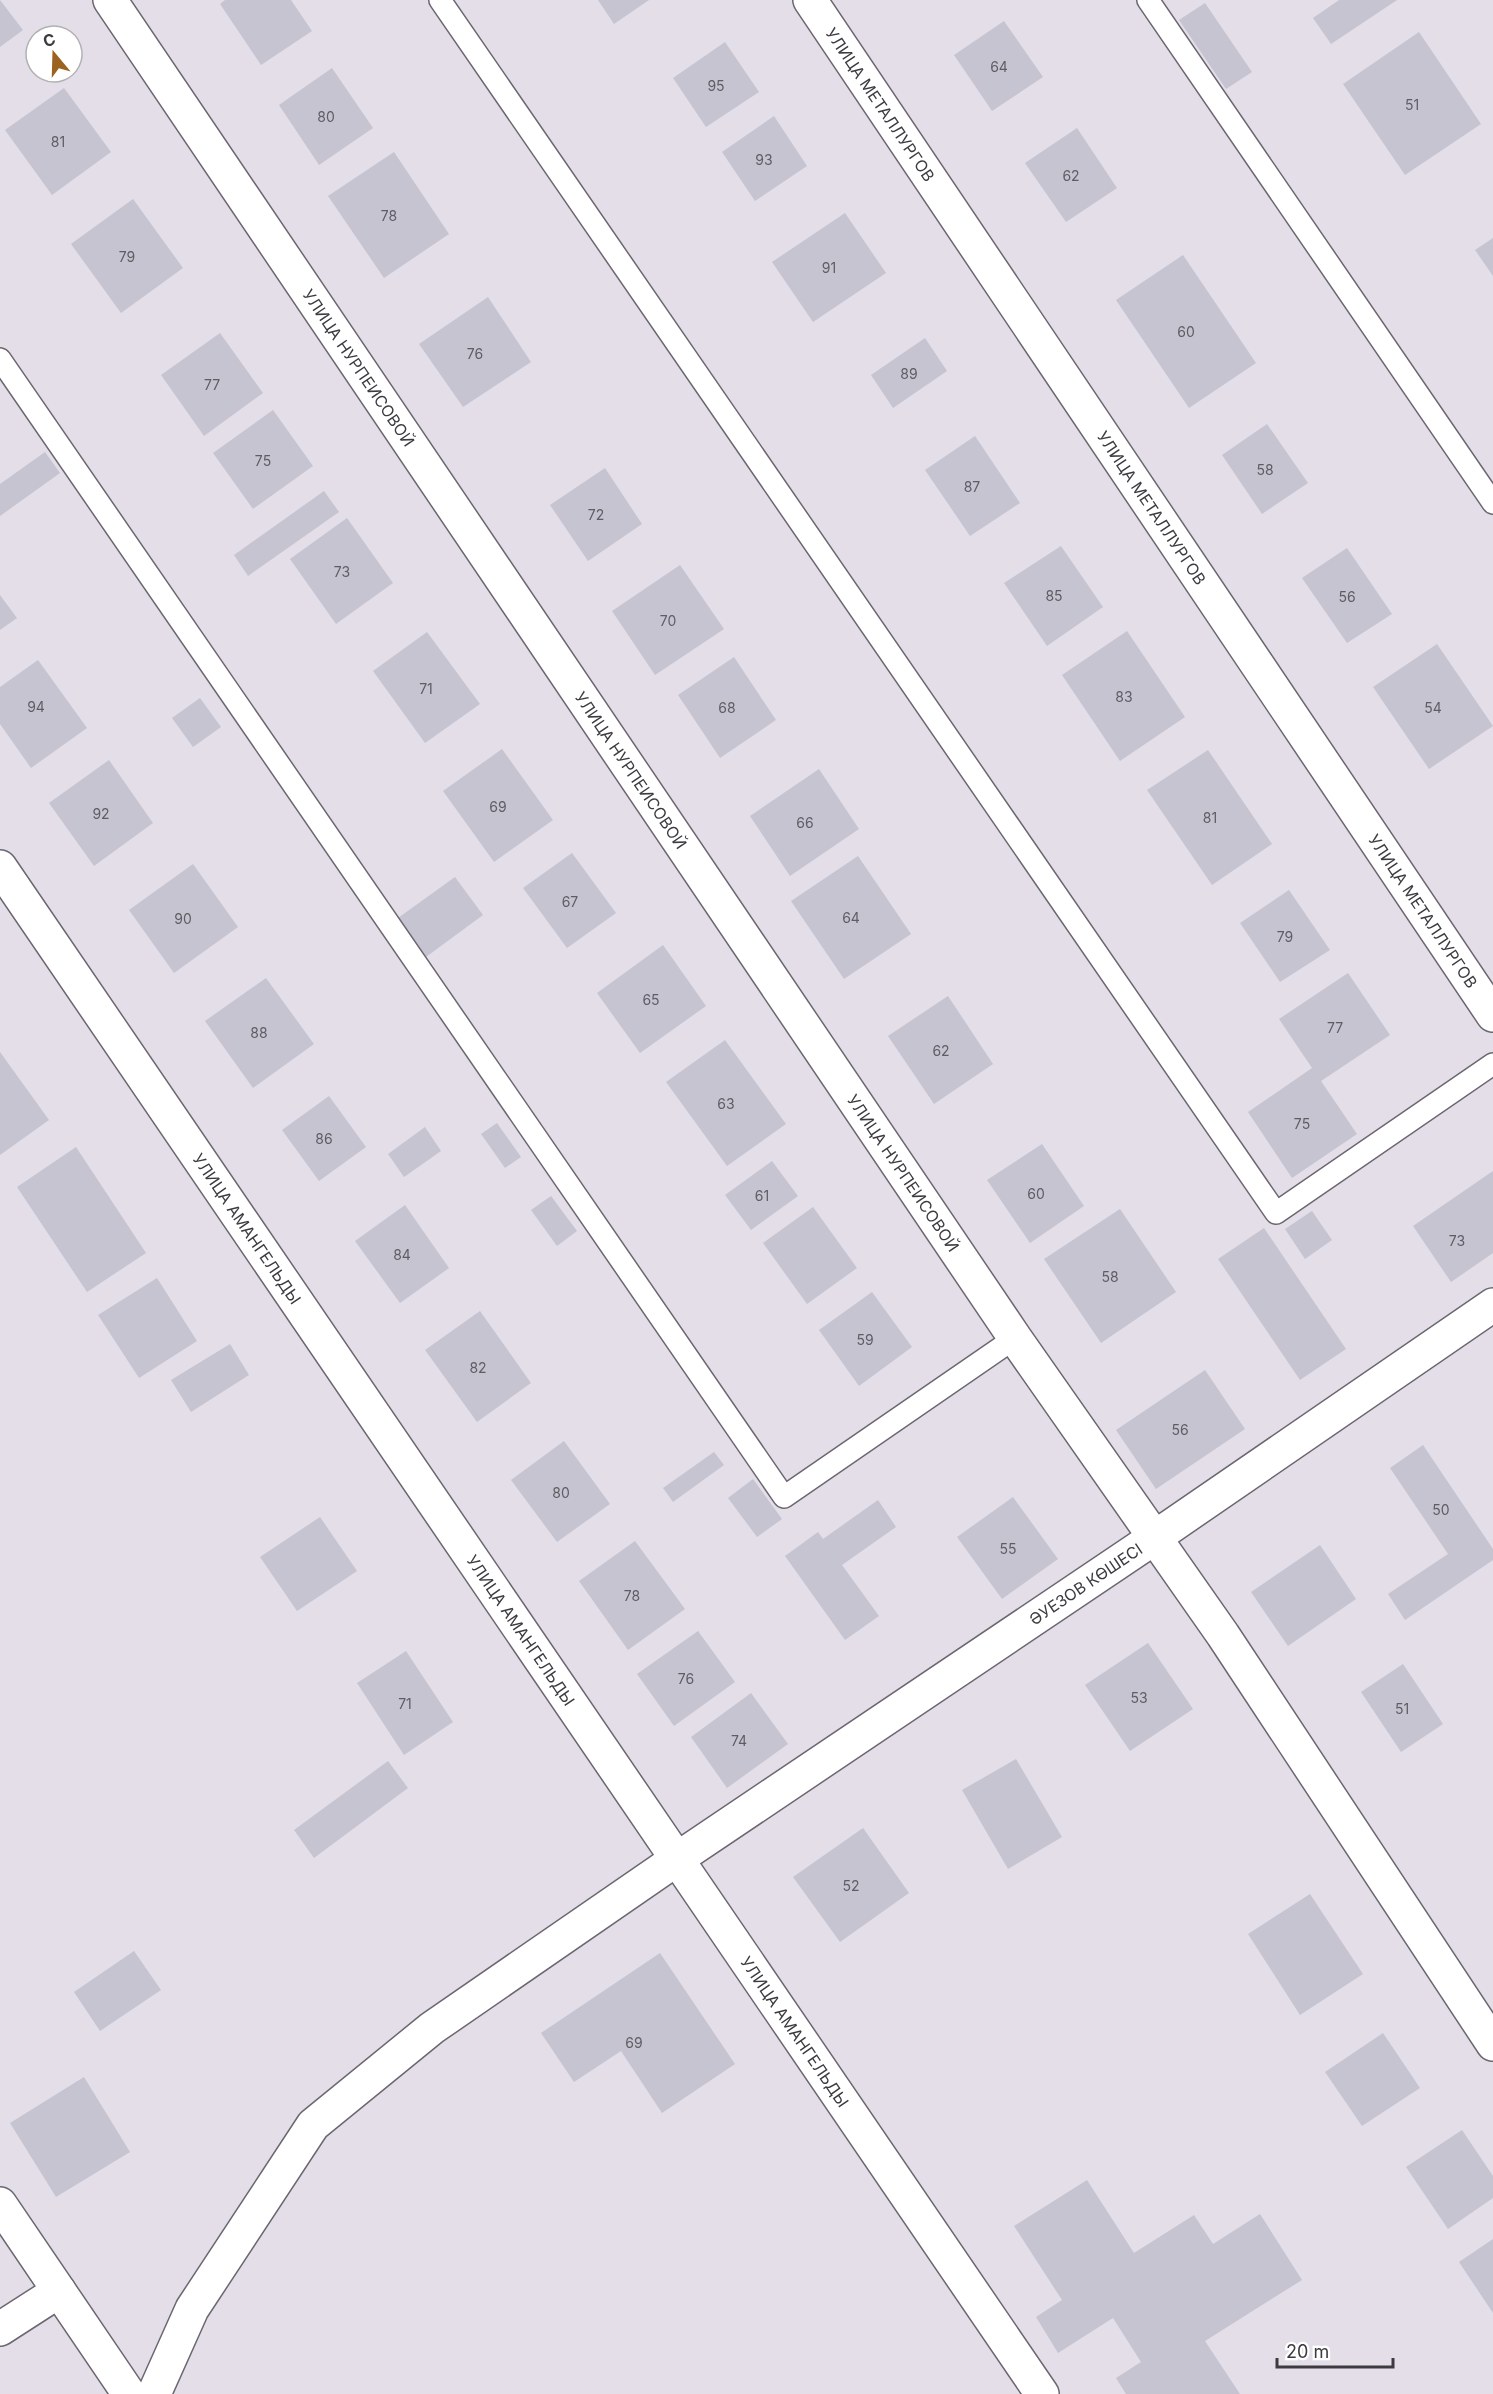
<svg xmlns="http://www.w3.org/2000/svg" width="1493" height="2394" viewBox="0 0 1493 2394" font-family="Inter,sans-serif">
<rect width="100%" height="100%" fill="#e4dee9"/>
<!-- building -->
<g fill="#c5c4d0">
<polygon points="0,0 23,30 0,47"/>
<polygon points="225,0 291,0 312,31 261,65 220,4"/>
<polygon points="598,0 649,0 614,24"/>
<polygon points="1339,0 1397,0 1331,44 1313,18"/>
<polygon points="1205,3 1252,72 1226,89 1179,20"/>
<polygon points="1004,21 1043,77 992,111 954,55"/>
<polygon points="1419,32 1481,124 1405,175 1343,84"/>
<polygon points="725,42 759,92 706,127 673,78"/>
<polygon points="332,68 373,128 319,165 279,105"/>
<polygon points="64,88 111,152 52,195 5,130"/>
<polygon points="774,116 807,166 755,201 722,152"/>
<polygon points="1077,128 1117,188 1066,222 1025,163"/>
<polygon points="394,152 449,234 384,278 328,196"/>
<polygon points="133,199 183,268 121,313 71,244"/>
<polygon points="845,213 886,273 813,322 772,262"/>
<polygon points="1493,238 1493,276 1475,250"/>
<polygon points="1183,255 1256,363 1189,408 1116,300"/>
<polygon points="488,297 531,362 463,407 419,344"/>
<polygon points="220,333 263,393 204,436 161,375"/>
<polygon points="925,338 947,371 893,408 871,375"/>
<polygon points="273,410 313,466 253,509 213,453"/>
<polygon points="1267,424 1308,483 1262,514 1222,455"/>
<polygon points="975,436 1020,503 970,536 925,470"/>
<polygon points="45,452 60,473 0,516 0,484"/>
<polygon points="605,468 642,524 588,561 550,505"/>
<polygon points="324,491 339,512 248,576 234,555"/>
<polygon points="347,518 393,583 336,624 290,559"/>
<polygon points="1061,546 1103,607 1047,646 1004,583"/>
<polygon points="1347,548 1392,614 1347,643 1302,578"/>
<polygon points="680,565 724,629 655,675 612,611"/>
<polygon points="0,595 17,618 0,630"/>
<polygon points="1127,631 1185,717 1120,761 1062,675"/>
<polygon points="427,632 480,704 425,743 373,671"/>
<polygon points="1437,644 1493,726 1429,769 1373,687"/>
<polygon points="734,657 776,720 720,758 678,695"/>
<polygon points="38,660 87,728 31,768 0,724 0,687"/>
<polygon points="200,698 221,727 193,747 172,718"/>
<polygon points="502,749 553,820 494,862 443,791"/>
<polygon points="1208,750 1272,844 1212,885 1147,790"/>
<polygon points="109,760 153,823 94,866 49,803"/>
<polygon points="819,769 859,829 790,876 750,816"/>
<polygon points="572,853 616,913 567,948 523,888"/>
<polygon points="858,856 911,934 844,979 791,901"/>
<polygon points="193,864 238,927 174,973 129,910"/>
<polygon points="455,877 483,915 426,957 398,918"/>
<polygon points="1289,890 1330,950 1280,982 1240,923"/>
<polygon points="663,945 706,1006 640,1053 597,993"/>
<polygon points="1348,973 1390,1035 1321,1081 1357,1134 1292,1178 1248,1112 1312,1068 1279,1019"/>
<polygon points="266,978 314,1044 253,1088 205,1021"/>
<polygon points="948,996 993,1064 934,1104 888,1036"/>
<polygon points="725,1040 786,1124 727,1166 666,1082"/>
<polygon points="0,1052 49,1120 0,1155"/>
<polygon points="329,1096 366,1147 319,1181 282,1130"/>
<polygon points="497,1123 521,1157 505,1168 481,1134"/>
<polygon points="425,1127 441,1151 404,1177 388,1154"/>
<polygon points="1042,1144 1084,1206 1030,1243 987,1180"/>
<polygon points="76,1147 146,1253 87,1292 17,1187"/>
<polygon points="772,1161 798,1196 751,1230 725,1195"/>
<polygon points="1493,1171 1493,1253 1451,1282 1413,1226"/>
<polygon points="551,1196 577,1231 557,1246 531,1210"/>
<polygon points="405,1205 449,1268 400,1303 355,1241"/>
<polygon points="813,1207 857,1268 807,1304 763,1243"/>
<polygon points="1120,1209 1176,1292 1101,1343 1044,1259"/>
<polygon points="1312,1211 1332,1240 1305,1259 1285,1229"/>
<polygon points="1264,1228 1346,1349 1300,1380 1218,1259"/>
<polygon points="157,1278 197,1341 139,1378 98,1315"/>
<polygon points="872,1292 912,1347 859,1386 819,1330"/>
<polygon points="480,1311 531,1383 477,1422 425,1350"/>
<polygon points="230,1344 249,1375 191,1412 171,1380"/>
<polygon points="1205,1370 1245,1429 1156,1489 1116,1430"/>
<polygon points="564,1441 610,1504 557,1542 511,1480"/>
<polygon points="1423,1445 1493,1549 1493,1560 1405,1620 1388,1594 1448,1554 1390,1468"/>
<polygon points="714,1452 724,1465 673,1502 663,1488"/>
<polygon points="753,1479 782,1519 757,1537 728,1498"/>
<polygon points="1013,1497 1058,1559 1002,1599 957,1537"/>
<polygon points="878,1500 896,1527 842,1565 879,1616 845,1640 785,1556 818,1532 823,1539"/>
<polygon points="320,1517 357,1571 297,1611 260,1557"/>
<polygon points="635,1541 685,1609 628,1650 579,1581"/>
<polygon points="1320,1545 1356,1599 1288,1646 1251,1592"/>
<polygon points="698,1631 735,1682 674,1726 637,1674"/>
<polygon points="1148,1643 1193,1709 1130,1751 1085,1685"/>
<polygon points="406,1651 453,1722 404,1755 357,1683"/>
<polygon points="1403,1664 1443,1724 1401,1752 1361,1692"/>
<polygon points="751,1693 788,1744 727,1788 691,1737"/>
<polygon points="1016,1759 1062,1837 1008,1869 962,1790"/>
<polygon points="388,1761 408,1788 314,1858 294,1830"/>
<polygon points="863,1828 909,1893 840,1942 793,1877"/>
<polygon points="1310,1894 1363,1974 1300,2015 1248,1934"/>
<polygon points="134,1951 161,1990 100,2031 74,1992"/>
<polygon points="660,1953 735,2064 662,2113 621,2051 574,2082 541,2033"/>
<polygon points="1383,2033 1420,2088 1362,2126 1325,2072"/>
<polygon points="84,2077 130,2152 56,2197 10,2123"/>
<polygon points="1462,2130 1493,2176 1493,2198 1448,2229 1406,2167"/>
<polygon points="1087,2180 1134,2253 1194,2215 1213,2244 1260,2214 1302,2280 1205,2341 1240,2394 1126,2394 1116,2378 1141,2362 1113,2318 1058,2353 1036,2317 1062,2300 1014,2226"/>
<polygon points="1493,2239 1493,2313 1459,2262"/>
</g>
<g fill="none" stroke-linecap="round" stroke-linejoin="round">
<defs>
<g id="service">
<polyline points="440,0 1276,1213 1493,1064"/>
<polyline points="1148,0 1493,503"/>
<polyline points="0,359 784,1497 1015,1338"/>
</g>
<g id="minor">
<path id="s1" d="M 110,0 L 1015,1338 L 1223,1635 L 1493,2044"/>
<path id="s2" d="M 810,0 L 1493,1015"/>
<path id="s3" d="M 0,867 L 1042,2394"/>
<polyline points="0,2204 129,2394"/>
<polyline points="0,2329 59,2291"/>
</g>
<g id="secondary">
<path id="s4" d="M 154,2394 L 192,2309 L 313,2125 L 432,2028 L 677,1859 L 1154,1538 L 1493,1305"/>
</g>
</defs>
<!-- service casing -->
<use href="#service" stroke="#6c6671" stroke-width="24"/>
<!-- minor casing -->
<use href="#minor" stroke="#6c6671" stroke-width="36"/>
<!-- secondary casing -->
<use href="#secondary" stroke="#6c6671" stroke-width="36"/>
<!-- service -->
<use href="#service" stroke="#fff" stroke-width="21"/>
<!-- minor -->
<use href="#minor" stroke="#fff" stroke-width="33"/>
<!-- secondary -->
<use href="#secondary" stroke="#fff" stroke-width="33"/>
</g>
<g text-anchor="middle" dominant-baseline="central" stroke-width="5" stroke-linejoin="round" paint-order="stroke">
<!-- number labels -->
<g font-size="14" fill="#5f5d63">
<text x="999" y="66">64</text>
<text x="716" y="85">95</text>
<text x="1412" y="104">51</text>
<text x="326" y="116">80</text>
<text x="58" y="141">81</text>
<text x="764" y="159">93</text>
<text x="1071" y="175">62</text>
<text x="389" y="215">78</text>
<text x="127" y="256">79</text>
<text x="829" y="267">91</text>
<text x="1186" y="331">60</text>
<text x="475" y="353">76</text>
<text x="909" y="373">89</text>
<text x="212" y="384">77</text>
<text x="263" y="460">75</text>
<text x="1265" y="469">58</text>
<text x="972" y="486">87</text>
<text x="596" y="514">72</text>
<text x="342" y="571">73</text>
<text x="1054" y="595">85</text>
<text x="1347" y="596">56</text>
<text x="668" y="620">70</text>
<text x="426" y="688">71</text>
<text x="1124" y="696">83</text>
<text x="36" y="706">94</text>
<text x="727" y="707">68</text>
<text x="1433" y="707">54</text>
<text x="498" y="806">69</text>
<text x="101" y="813">92</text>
<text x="1210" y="817">81</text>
<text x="805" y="822">66</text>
<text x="570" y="901">67</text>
<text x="851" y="917">64</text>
<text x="183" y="918">90</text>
<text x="1285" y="936">79</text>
<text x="651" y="999">65</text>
<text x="1335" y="1027">77</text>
<text x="259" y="1032">88</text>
<text x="941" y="1050">62</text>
<text x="726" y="1103">63</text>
<text x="1302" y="1123">75</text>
<text x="324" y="1138">86</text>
<text x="1036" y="1193">60</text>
<text x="762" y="1195">61</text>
<text x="1457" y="1240">73</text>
<text x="402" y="1254">84</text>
<text x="1110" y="1276">58</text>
<text x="865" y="1339">59</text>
<text x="478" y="1367">82</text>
<text x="1180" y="1429">56</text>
<text x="561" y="1492">80</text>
<text x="1441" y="1509">50</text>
<text x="1008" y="1548">55</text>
<text x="632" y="1595">78</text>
<text x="686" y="1678">76</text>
<text x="1139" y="1697">53</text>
<text x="405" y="1703">71</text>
<text x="1402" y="1708">51</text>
<text x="739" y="1740">74</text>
<text x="851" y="1885">52</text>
<text x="634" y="2042">69</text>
</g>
<!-- street labels -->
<g font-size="16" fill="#3d3b3f" stroke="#fff">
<text stroke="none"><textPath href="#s2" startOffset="126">УЛИЦА МЕТАЛЛУРГОВ</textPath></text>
<text stroke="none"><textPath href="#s1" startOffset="444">УЛИЦА НУРПЕИСОВОЙ</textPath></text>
<text stroke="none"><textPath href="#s2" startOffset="612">УЛИЦА МЕТАЛЛУРГОВ</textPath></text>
<text stroke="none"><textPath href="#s1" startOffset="930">УЛИЦА НУРПЕИСОВОЙ</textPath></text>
<text stroke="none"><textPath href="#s2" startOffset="1098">УЛИЦА МЕТАЛЛУРГОВ</textPath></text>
<text stroke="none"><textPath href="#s1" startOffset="1416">УЛИЦА НУРПЕИСОВОЙ</textPath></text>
<text stroke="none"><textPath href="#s3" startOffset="438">УЛИЦА АМАНГЕЛЬДЫ</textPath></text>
<text stroke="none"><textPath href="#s4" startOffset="1257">ӘУЕЗОВ КӨШЕСІ</textPath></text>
<text stroke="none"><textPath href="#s3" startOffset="924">УЛИЦА АМАНГЕЛЬДЫ</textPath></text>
<text stroke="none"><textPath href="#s3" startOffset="1410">УЛИЦА АМАНГЕЛЬДЫ</textPath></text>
</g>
</g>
<!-- north arrow -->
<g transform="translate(54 54) rotate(341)"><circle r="28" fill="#ffffff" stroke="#b1b1b2" stroke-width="1.5"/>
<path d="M0-4.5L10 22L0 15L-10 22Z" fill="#9c6320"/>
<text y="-9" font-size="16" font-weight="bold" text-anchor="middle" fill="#3d3b3f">С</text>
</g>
<!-- scale -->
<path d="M1277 2358v9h116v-9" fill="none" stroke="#3d3b3f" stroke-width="3"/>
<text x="1286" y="2358" font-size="18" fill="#3d3b3f" stroke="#ffffff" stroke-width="4.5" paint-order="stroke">20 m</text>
</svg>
